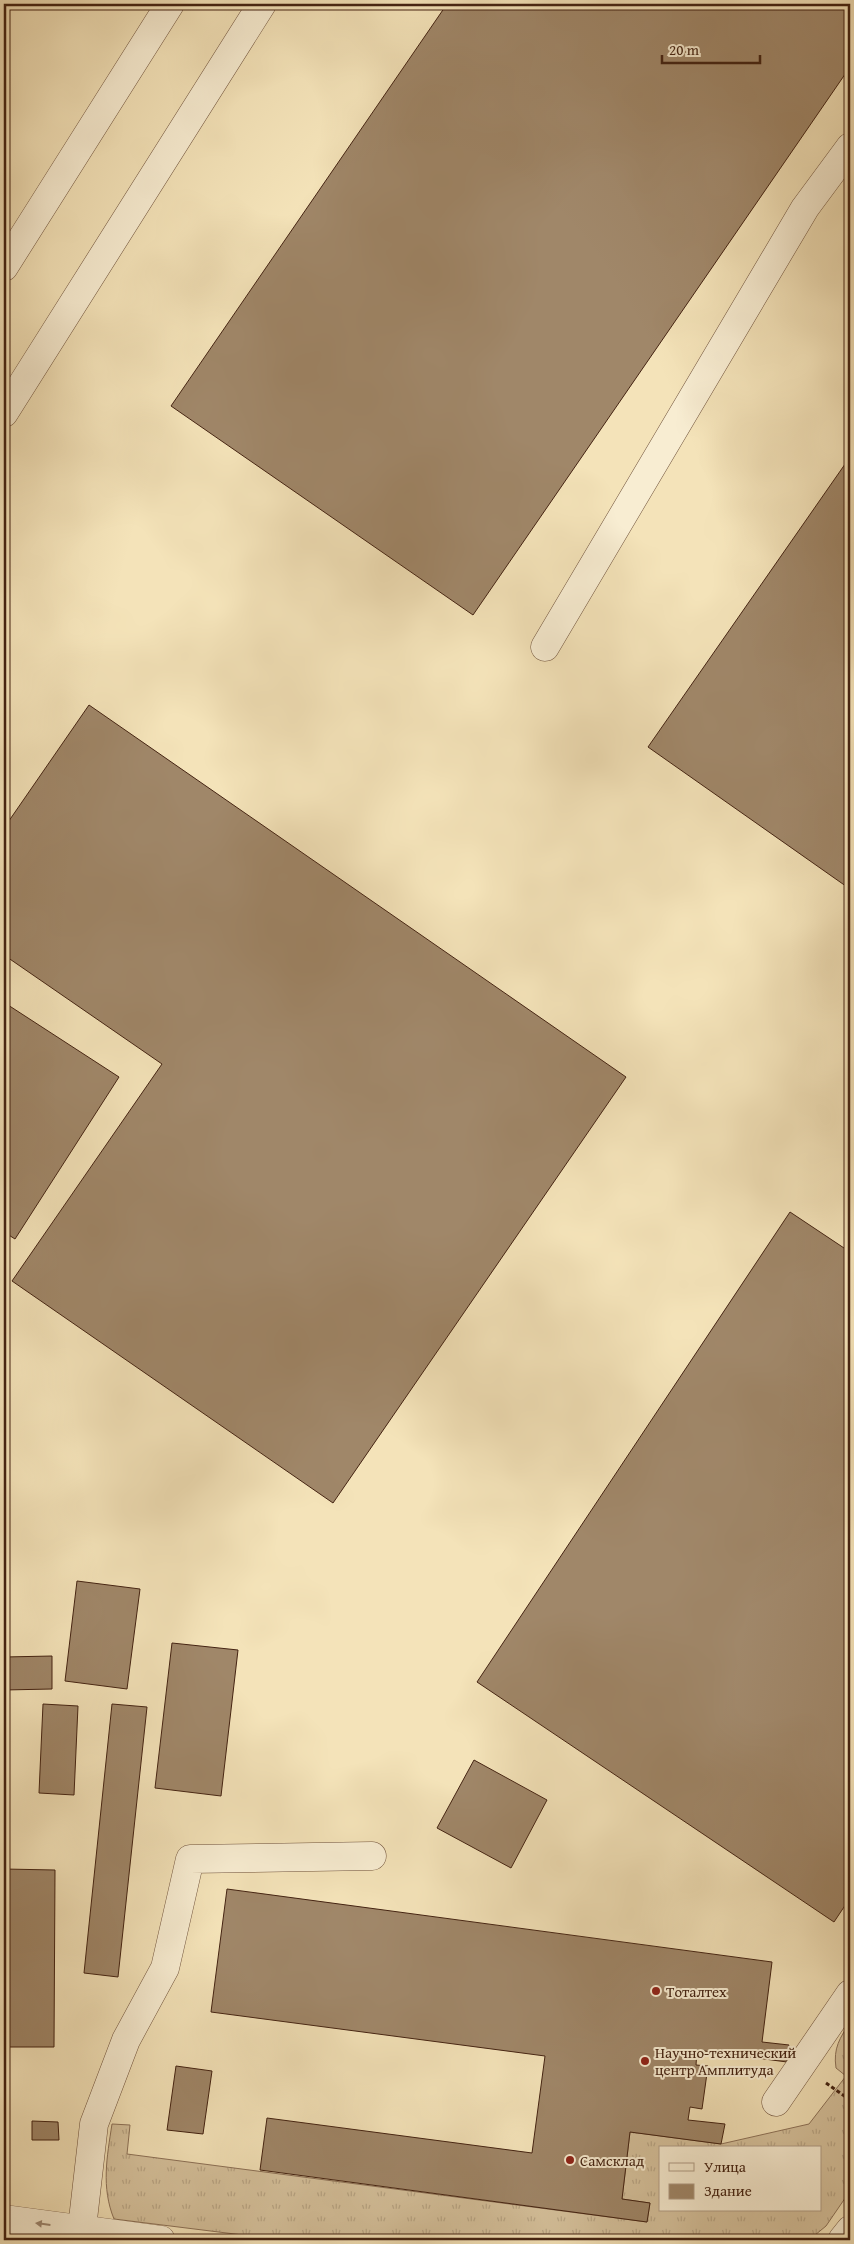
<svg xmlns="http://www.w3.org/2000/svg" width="854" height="2244" viewBox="0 0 854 2244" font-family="'Gentium Book Plus',serif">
<defs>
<pattern id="grass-tufts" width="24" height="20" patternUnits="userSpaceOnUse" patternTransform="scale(1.25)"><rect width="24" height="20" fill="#d6c29d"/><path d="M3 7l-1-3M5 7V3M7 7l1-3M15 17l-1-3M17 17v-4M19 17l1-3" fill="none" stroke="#b9a686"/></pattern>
</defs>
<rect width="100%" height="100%" fill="#f4e3b9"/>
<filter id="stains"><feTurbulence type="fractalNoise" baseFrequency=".004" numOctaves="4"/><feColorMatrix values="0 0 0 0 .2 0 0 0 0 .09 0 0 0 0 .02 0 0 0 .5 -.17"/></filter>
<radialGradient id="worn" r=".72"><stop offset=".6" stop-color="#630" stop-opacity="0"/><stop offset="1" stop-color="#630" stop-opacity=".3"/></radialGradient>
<!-- grass -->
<g fill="url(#grass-tufts)" stroke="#8d7258" fill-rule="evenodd">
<path d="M 850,2022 L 850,2191 L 826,2226 L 809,2240 L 283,2240 L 114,2219 C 101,2187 107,2157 112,2124 L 130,2125 L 127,2154 L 647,2222 L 650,2203 L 622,2199 L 630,2132 L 721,2144 L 809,2124 L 846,2076 L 836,2068 C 833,2048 840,2038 850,2022 ZM 660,2148 L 820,2148 L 820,2210 L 660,2210 Z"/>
<polygon points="4,2235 47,2240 4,2240"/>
</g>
<!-- building -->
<g fill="#a08769" stroke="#442312">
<polygon points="447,4 850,4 850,67 473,615 171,406"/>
<polygon points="850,457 850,889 648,747"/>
<polygon points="89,705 626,1077 333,1503 12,1281 162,1064 4,955 4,828"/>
<polygon points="8,1005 119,1077 15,1239 4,1232 4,1011"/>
<polygon points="790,1212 850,1252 850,1898 834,1922 477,1682"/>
<polygon points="77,1581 140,1589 127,1689 65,1681"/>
<polygon points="172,1643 238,1650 221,1796 155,1788"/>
<polygon points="52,1656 52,1689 4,1690 4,1657"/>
<polygon points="43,1704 78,1706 74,1795 39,1793"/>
<polygon points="112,1704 147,1707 118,1977 84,1973"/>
<polygon points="474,1760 547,1800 511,1868 437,1828"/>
<polygon points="4,1869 55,1870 54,2047 4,2047"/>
<polygon points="227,1889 772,1962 762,2042 789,2045 787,2062 697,2050 696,2065 708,2066 702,2109 690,2107 688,2120 725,2124 721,2144 630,2132 622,2199 650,2203 647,2222 260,2170 267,2118 532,2153 545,2056 211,2012"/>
<polygon points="176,2066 212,2071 203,2134 167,2130"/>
<polygon points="32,2121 58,2122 59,2140 32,2140"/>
</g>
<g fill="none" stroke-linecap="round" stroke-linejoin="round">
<defs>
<g id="minor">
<polyline points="4,267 170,4"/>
<polyline points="4,413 262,4"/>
<polyline points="545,647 805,208 850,147"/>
<polyline points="776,2102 850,1994"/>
<polyline points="4,2219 161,2240"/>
<polyline points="82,2228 94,2124 126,2040 165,1968 190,1859 372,1856"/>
<polyline points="842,2240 850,2230"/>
</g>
</defs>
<!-- minor casing -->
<use href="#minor" stroke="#70533c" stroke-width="29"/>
<!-- path -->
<polyline stroke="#442312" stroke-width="3" stroke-dasharray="4 2.5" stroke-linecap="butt" points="826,2083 850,2100"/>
<!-- minor -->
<use href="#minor" stroke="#f8edd2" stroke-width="28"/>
</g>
<!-- one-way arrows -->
<defs><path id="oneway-solid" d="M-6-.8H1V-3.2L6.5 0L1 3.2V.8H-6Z" transform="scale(1.25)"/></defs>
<use fill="#9e8872" href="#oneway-solid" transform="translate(43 2224) rotate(-173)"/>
<!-- markers -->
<g fill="#8f2418" stroke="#f8edd2" stroke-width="2">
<circle cx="656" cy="1991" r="5"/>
<circle cx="645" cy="2061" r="5"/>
<circle cx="570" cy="2160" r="5"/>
</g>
<g text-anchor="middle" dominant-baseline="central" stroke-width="4" stroke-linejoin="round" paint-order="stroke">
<!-- poi labels -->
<g font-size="15" fill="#442312" stroke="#f8edd2" text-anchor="start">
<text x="666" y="1991">Тоталтех</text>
<text x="655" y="2052">Научно-технический<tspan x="655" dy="17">центр Амплитуда</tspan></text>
<text x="580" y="2160">Самсклад</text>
</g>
</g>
<!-- margin -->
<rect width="854" height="2244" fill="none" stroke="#f4e3b9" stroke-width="20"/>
<rect x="5" y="5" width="844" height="2234" fill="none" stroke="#442312" stroke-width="2.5"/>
<rect x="10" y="10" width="834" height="2224" fill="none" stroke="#442312"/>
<!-- legend -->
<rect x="659" y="2146" width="162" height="65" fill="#f8edd2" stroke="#b09c85"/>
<rect x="669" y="2163" width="25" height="8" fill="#f8edd2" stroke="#b09c85"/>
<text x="704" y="2172" font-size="15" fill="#442312">Улица</text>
<rect x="669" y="2184" width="25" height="15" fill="#a08769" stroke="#b09c85"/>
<text x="704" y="2196" font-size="15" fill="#442312">Здание</text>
<!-- scale -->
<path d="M662 55v8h98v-8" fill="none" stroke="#442312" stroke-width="2.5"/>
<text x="669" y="55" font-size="15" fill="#442312" stroke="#f8edd2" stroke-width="4" paint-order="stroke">20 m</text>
<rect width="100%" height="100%" filter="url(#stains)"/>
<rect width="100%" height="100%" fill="url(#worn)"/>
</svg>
